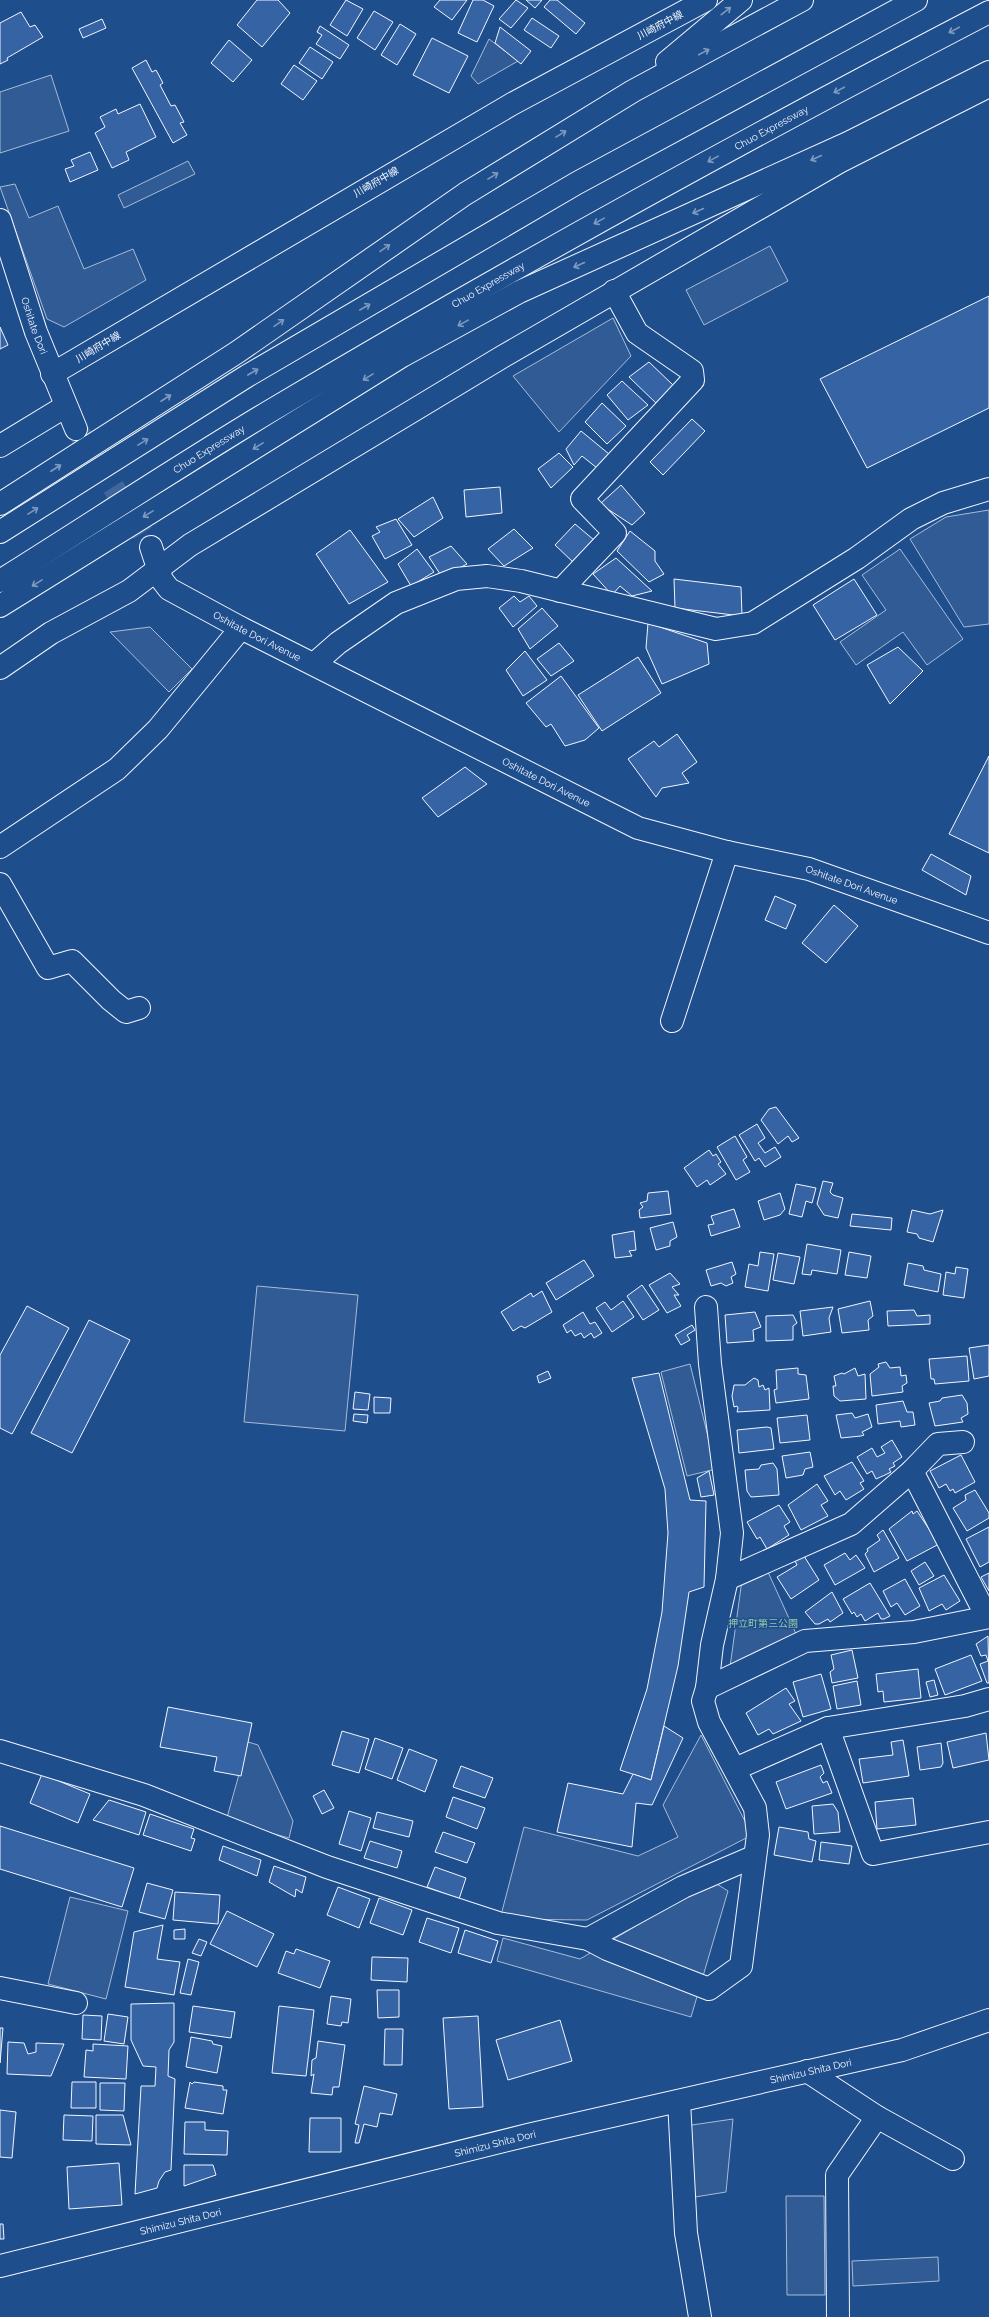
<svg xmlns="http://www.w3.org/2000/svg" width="989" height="2317" viewBox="0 0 989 2317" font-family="Raleway,'Noto Sans JP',sans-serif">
<rect width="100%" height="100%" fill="#1f4e8c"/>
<!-- built -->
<g fill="#305b95" stroke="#a8bbd7">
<polygon points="489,39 518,61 478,84 471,76"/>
<polygon points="51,75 69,131 0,153 0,92"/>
<polygon points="188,161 195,174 124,208 118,195"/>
<polygon points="15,184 29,218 58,206 84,269 133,249 146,280 64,327 47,319 0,187"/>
<polygon points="770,246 788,281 704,325 686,290"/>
<polygon points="613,318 631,356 559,432 513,376"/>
<polygon points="989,510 989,624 964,627 910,539 946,517"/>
<polygon points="900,549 963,639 927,665 903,632 856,665 840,642 886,610 862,575"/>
<polygon points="150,627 192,669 169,692 110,632"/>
<polygon points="257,1286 358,1295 345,1431 244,1422"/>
<polygon points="690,1364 716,1469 687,1476 661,1372"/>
<polygon points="768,1572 797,1636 730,1667 742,1580"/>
<polygon points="701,1735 752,1835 587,1920 500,1919 524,1827 638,1856 678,1837 663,1805"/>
<polygon points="248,1742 258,1745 293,1821 289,1838 226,1821"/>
<polygon points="712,1881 728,1891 691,2017 497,1961 503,1938 580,1959"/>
<polygon points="70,1897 128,1911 106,1999 48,1984"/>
<polygon points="733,2119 726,2192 695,2197 685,2126"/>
<polygon points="786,2196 824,2196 825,2295 787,2295"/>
<polygon points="938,2257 939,2281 853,2286 852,2261"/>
</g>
<!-- building -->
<g fill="#3563a3" stroke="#f2f6ff">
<polygon points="257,0 278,0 290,13 262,47 237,25"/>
<polygon points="346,0 363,9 347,36 330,25"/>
<polygon points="440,0 467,0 452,20 434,7"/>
<polygon points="473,0 483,0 494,6 477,42 458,33"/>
<polygon points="516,0 528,8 511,28 499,19"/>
<polygon points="526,0 542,0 535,8"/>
<polygon points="550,0 557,0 585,23 576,34 544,7"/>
<polygon points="374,11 393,22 375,50 357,38"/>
<polygon points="21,12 30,27 35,25 43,37 7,58 8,60 0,64 0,23"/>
<polygon points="532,18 559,36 551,48 524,30"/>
<polygon points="102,19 106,28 83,38 79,29"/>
<polygon points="400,24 416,34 397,65 381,55"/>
<polygon points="320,26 349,45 340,59 316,44 322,35 317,32"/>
<polygon points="500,27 531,51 521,64 495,43"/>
<polygon points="432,38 468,56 449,93 413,75"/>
<polygon points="229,40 252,60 233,82 211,63"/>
<polygon points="310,47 333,62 322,79 299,63"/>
<polygon points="146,60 152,72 156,70 163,83 160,85 171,106 175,105 184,122 180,123 187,135 173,143 132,68"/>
<polygon points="294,65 317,81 303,100 281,84"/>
<polygon points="140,104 156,137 126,152 129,160 112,168 95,133 105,127 100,117 116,109 118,114"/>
<polygon points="90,152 98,170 70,182 65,169 74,166 71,160"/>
<polygon points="989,296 989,408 867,468 820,379"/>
<polygon points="0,327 8,345 0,349"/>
<polygon points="649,362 674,386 658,405 629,377"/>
<polygon points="622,381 648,405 628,420 607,395"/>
<polygon points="602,403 626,426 607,444 585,422"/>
<polygon points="692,419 705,431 663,475 650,462"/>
<polygon points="581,431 609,454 597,468 582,456 574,465 566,449"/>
<polygon points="559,453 573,467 551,488 538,469"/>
<polygon points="621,485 645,513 632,525 600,504"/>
<polygon points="500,487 502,513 466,517 464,490"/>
<polygon points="433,497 443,518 414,537 398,519"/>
<polygon points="396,519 412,545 385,559 372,536 380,532 376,527"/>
<polygon points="575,524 594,540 574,563 555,545"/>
<polygon points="514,529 533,548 504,566 488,549"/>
<polygon points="350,530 388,582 349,604 316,554"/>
<polygon points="630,531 655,551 655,561 664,574 649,582 617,551"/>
<polygon points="451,546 467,564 442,577 429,557"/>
<polygon points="417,549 434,572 411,586 398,564"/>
<polygon points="616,558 652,591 632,596 620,586 612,595 593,574"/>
<polygon points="674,579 741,587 742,616 675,608"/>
<polygon points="854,579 877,615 835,640 813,605"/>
<polygon points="514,596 520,602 529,596 537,606 513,627 499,608"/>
<polygon points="542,608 558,626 530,649 518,629"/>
<polygon points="648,623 707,643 709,664 662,684 646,648"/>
<polygon points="559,643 574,661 551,676 537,659"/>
<polygon points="898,647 923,671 890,704 867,665"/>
<polygon points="525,651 547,680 523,696 506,670"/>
<polygon points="638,657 661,693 602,731 578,695"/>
<polygon points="561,676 599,728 585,740 565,746 551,724 546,727 526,703"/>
<polygon points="677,734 697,762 682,773 689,783 662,788 656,797 628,759 654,741 659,747"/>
<polygon points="989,756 989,853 949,834"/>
<polygon points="465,767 487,784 438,817 422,798"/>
<polygon points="931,854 971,876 966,895 922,870"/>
<polygon points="775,896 796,905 786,929 765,920"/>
<polygon points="834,905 858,926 826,963 802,943"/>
<polygon points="776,1107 799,1138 792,1142 788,1136 778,1144 761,1120 769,1109"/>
<polygon points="757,1124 765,1138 758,1143 765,1153 775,1147 781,1157 765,1167 759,1158 755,1161 739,1135"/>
<polygon points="735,1136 747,1157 743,1160 750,1172 736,1180 717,1147"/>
<polygon points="709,1150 713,1156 716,1154 721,1162 718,1164 726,1174 710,1185 707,1180 697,1187 684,1168"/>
<polygon points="823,1181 833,1183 830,1192 833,1195 843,1198 838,1218 824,1215 817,1204"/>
<polygon points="796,1184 816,1188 812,1203 806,1201 802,1217 789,1214"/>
<polygon points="668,1191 671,1214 640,1218 639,1210 643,1207 640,1203 647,1201 648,1193"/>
<polygon points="780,1193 785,1209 780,1215 764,1220 758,1201"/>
<polygon points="734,1209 740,1227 711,1236 708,1225 714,1224 711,1216"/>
<polygon points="912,1210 930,1214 943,1210 933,1242 919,1238 917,1234 907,1232"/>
<polygon points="852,1214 892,1218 891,1230 850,1226"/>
<polygon points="673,1222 677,1237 670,1241 670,1246 656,1250 650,1228"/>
<polygon points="634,1231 636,1250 629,1251 632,1256 615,1258 612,1235"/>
<polygon points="807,1244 841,1250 837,1274 812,1270 811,1275 802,1274"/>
<polygon points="760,1252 774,1254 768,1291 745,1287 749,1264 758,1266"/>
<polygon points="849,1252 871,1256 867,1278 845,1275"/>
<polygon points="778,1253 800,1257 794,1284 773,1280"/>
<polygon points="584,1260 594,1276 556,1300 546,1283"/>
<polygon points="732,1262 736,1274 731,1277 733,1283 726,1286 721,1283 711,1286 706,1270"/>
<polygon points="908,1263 923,1266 924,1270 941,1274 938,1292 904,1285"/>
<polygon points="956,1267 968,1269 964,1298 943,1295 946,1272 955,1274"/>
<polygon points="670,1273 680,1284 672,1287 679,1295 674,1295 681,1306 667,1313 649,1285"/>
<polygon points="642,1285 659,1310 643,1320 627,1296"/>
<polygon points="542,1291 552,1312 525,1328 521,1326 513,1331 501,1312 531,1293 533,1297"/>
<polygon points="623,1301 634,1317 612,1332 596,1308 605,1302 611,1310"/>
<polygon points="870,1301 873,1316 868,1320 869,1330 842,1333 838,1309"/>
<polygon points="27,1306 69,1328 12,1434 0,1428 0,1355"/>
<polygon points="833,1307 829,1318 831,1332 803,1336 800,1311"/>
<polygon points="914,1310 917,1316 930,1315 930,1324 888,1326 887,1311"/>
<polygon points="583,1312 590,1324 595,1322 602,1333 594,1338 591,1333 584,1338 581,1333 575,1336 571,1330 567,1333 563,1325"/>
<polygon points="755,1312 761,1327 753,1330 754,1341 727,1343 725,1315"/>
<polygon points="793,1315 797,1323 793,1326 793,1340 766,1341 766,1316"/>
<polygon points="89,1320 130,1340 72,1453 31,1433"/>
<polygon points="692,1325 695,1330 687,1335 690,1340 681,1345 675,1335"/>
<polygon points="989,1345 989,1376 974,1379 969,1348"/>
<polygon points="967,1356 969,1381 935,1384 934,1379 931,1379 929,1359"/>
<polygon points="886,1362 890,1368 900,1367 901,1376 906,1375 907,1383 902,1386 903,1392 872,1396 870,1374 879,1367 878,1364"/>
<polygon points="798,1368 798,1374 806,1375 809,1399 776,1403 774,1390 777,1389 776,1370"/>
<polygon points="855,1368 858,1376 865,1374 866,1399 840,1401 834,1396 833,1386 836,1386 834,1376 842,1373 844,1374"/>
<polygon points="548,1371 551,1378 539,1383 537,1376"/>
<polygon points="659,1373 690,1500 706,1501 704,1587 689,1592 678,1666 651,1780 620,1770 647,1689 662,1612 668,1533 665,1489 632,1378"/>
<polygon points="754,1378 758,1380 759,1387 763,1385 765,1390 769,1388 770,1410 737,1412 738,1408 737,1406 734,1407 732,1396 734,1385 745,1385"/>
<polygon points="355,1392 370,1394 368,1410 353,1409"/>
<polygon points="962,1395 967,1403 968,1414 961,1418 963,1422 935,1426 929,1403 940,1401 942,1398"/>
<polygon points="374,1397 391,1398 390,1413 374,1413"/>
<polygon points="903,1401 907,1412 913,1412 915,1425 901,1427 900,1421 878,1424 876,1405"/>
<polygon points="852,1413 855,1418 868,1414 872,1427 862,1432 864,1435 861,1436 841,1438 836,1415"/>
<polygon points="354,1414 368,1415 367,1423 353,1421"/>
<polygon points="807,1415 810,1440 780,1443 777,1418"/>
<polygon points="767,1427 771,1428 774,1449 739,1453 737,1430"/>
<polygon points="892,1440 902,1457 893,1463 895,1466 889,1469 891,1472 885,1475 876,1479 872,1471 867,1474 857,1457 872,1448 877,1457 885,1453 881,1447"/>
<polygon points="810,1452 813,1467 805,1469 803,1475 786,1478 782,1456"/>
<polygon points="961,1455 975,1482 955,1493 953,1489 950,1491 946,1484 939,1488 930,1471"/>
<polygon points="852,1462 864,1481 860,1483 864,1489 846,1500 840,1491 835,1495 824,1476"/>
<polygon points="773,1463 777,1469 779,1495 751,1497 747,1491 745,1470 759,1469 761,1465"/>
<polygon points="709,1471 714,1495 701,1497 697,1478"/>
<polygon points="817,1484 828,1501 821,1505 828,1516 801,1530 788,1505"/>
<polygon points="975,1490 989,1513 989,1518 967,1531 953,1508 966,1500 965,1495"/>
<polygon points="779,1505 790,1522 784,1526 789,1535 767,1549 760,1537 757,1539 747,1522"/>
<polygon points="912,1511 913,1514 917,1511 939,1544 907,1561 889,1529"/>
<polygon points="989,1527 989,1562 980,1567 966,1539"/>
<polygon points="883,1530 899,1558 874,1572 865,1554 868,1551 867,1549 880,1540 877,1535"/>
<polygon points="845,1553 850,1560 856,1555 865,1568 835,1585 824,1565"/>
<polygon points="804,1556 819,1580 791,1599 777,1577 797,1565 795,1561"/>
<polygon points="925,1562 934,1576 919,1585 911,1571"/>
<polygon points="989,1573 989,1591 981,1577"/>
<polygon points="944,1575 960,1601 946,1610 942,1604 929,1611 919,1588"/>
<polygon points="905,1579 920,1606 905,1615 897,1603 891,1607 883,1591"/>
<polygon points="870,1583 890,1616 884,1619 881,1619 878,1613 865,1621 861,1614 857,1617 854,1612 852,1614 843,1599"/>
<polygon points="832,1592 843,1613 830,1622 828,1619 819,1624 815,1624 805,1612"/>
<polygon points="988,1636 989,1683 987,1683 980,1664 988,1661 986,1655 981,1656 976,1644"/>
<polygon points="852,1650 858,1678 832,1683 830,1672 834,1669 831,1655"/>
<polygon points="971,1655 982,1681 945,1695 935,1669"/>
<polygon points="918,1669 921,1698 884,1702 883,1691 878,1692 876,1674"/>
<polygon points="821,1674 831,1709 803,1717 793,1682"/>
<polygon points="934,1680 938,1695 930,1697 926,1682"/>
<polygon points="857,1681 861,1705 837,1709 833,1686"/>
<polygon points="786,1688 795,1701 789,1704 801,1721 773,1734 769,1729 758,1735 746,1713"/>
<polygon points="168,1707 252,1723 241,1776 214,1771 217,1757 160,1747"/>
<polygon points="664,1726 683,1738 652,1805 636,1803 632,1847 557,1832 568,1783 623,1794 633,1774 651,1780"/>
<polygon points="342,1731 369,1739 359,1773 332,1765"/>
<polygon points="986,1733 989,1760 953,1768 947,1742"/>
<polygon points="375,1738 403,1748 392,1779 365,1769"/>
<polygon points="903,1740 909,1776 863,1783 859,1759 893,1755 891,1742"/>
<polygon points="941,1743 943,1763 941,1767 920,1770 917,1747"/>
<polygon points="409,1749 437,1760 425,1792 397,1780"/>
<polygon points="821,1765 824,1773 820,1777 823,1783 827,1781 832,1793 786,1809 776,1782"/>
<polygon points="461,1766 493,1778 485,1798 453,1787"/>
<polygon points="42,1774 90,1794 78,1823 30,1803"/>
<polygon points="324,1790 334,1808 322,1814 313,1796"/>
<polygon points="453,1797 485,1808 477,1829 446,1817"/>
<polygon points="913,1798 916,1825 877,1829 875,1802"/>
<polygon points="109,1800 146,1812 139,1835 93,1820"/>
<polygon points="833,1804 838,1812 840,1832 814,1834 812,1806"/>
<polygon points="349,1811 371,1818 361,1851 339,1844"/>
<polygon points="377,1812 413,1821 409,1837 373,1828"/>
<polygon points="150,1814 194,1829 191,1838 195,1839 191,1851 143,1835"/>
<polygon points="0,1826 134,1868 122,1907 0,1869"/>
<polygon points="779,1827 808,1832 809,1839 816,1841 812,1862 774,1855"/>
<polygon points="443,1832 475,1843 467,1863 435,1852"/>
<polygon points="370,1841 402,1851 397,1868 364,1858"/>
<polygon points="821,1842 852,1846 849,1864 819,1860"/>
<polygon points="223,1846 261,1860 257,1876 219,1860"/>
<polygon points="274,1866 306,1877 302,1893 296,1889 295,1897 269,1882"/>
<polygon points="435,1867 466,1878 459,1899 427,1887"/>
<polygon points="147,1883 173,1890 165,1919 139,1912"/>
<polygon points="338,1887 370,1899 359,1928 327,1915"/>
<polygon points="175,1892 220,1895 218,1924 173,1920"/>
<polygon points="379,1898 412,1910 403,1935 370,1923"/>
<polygon points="227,1911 274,1934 257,1967 210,1944"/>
<polygon points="427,1918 459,1928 451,1953 419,1942"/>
<polygon points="163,1925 157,1959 180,1962 174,1995 125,1987 134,1932"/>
<polygon points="185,1929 185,1939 174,1939 174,1930"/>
<polygon points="465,1930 498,1941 491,1963 458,1953"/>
<polygon points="199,1939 207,1942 201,1956 192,1953"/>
<polygon points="296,1949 330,1961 320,1988 278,1973 286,1951 294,1954"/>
<polygon points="372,1957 408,1958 407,1982 371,1980"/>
<polygon points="188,1959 199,1962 191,1995 180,1993"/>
<polygon points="377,1990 399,1990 399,2017 378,2018"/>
<polygon points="331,1996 351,1999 348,2023 342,2022 341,2026 327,2024"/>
<polygon points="174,2003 174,2042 169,2050 168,2076 175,2079 171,2170 165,2172 159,2181 157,2188 135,2194 141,2086 155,2086 156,2067 143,2066 131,2040 131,2004"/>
<polygon points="193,2006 235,2012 231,2038 189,2032"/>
<polygon points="279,2006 314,2010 306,2076 272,2073"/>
<polygon points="108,2014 128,2017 124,2044 104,2041"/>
<polygon points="83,2015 102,2016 101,2040 82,2039"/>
<polygon points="478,2016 483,2107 449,2109 443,2018"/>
<polygon points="560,2020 572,2061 508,2080 496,2040"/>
<polygon points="0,2028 3,2028 0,2063"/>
<polygon points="385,2029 403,2029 402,2065 384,2065"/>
<polygon points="191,2037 212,2041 213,2044 222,2046 217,2073 186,2067"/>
<polygon points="318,2041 345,2045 339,2087 333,2087 332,2095 311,2093 314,2074 311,2076 312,2060 316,2058"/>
<polygon points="8,2042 24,2043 28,2054 36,2052 36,2043 64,2044 51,2076 7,2074"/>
<polygon points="93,2044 128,2046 126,2079 84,2077 86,2050 93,2051"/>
<polygon points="72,2082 96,2082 96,2108 71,2108"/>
<polygon points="190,2082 192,2084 194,2082 223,2086 223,2090 227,2090 223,2114 185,2108"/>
<polygon points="100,2083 125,2083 124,2111 100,2110"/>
<polygon points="364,2086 397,2094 392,2115 380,2113 377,2127 364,2124 359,2143 355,2143 359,2125 355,2124"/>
<polygon points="0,2110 16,2112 12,2158 0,2157"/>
<polygon points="64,2115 93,2116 92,2141 63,2140"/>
<polygon points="96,2115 123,2115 131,2145 96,2144"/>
<polygon points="310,2118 341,2118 341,2152 309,2152"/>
<polygon points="185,2122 205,2122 205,2130 228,2131 227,2155 184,2154"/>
<polygon points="119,2163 122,2205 69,2209 67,2167"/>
<polygon points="184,2165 213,2165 216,2175 184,2186"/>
<polygon points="0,2224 3,2224 4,2239 0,2239"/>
</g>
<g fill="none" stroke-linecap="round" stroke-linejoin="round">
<!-- minor-tunnel -->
<polyline stroke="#3f679d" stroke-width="22" stroke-dasharray="22 11" stroke-linecap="butt" points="78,431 151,547"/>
<defs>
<g id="minor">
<path id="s1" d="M 0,220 L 36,332 L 76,429"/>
<polyline points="0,446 66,406"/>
<path id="s2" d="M 151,547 L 162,580 L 169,589 L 241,628 L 638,828 L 727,852 L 809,869 L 989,933"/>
<polyline points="560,591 615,533 582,499 693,380 692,371 637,333 614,291"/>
<polyline points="314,664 338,643 396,603 456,579 487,576 521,581 716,629 753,623 857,558 911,519 943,503 989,489"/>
<polyline points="0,668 51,633 129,591 190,545 502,357 839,162 989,86"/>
<polyline points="0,847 117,769 158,729 241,628"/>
<polyline points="0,884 48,968 72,961 111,1000 126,1012 139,1008"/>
<polyline points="672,1021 727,852"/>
<polyline points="912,1471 987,1617"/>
<polyline points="727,1579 851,1524 912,1471 938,1444 963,1442"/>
<polyline points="707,1688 805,1641 914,1632 989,1617"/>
<polyline points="828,1728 873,1854 989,1832"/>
<polyline points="0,1751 144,1795 327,1867 498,1923 588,1939 607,1949 709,1989 741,1966 758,1835 755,1808 709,1722 703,1701 707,1688 712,1645 727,1579 732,1533 710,1364 706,1307"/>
<polyline points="735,1769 828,1728 965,1706 989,1699"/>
<polyline points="588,1939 683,1887 753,1857"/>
<polyline points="0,1988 76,2003"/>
<polyline points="807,2071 877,2117 953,2159"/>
<polyline points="679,2101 686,2233 700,2317"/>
<path id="s3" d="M 0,2266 L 528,2135 L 902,2050 L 989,2020"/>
<polyline points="838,2317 837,2175 877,2117"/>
</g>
<polyline id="major" points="52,374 512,104 706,0"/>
<g id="highway">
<polyline points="667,62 741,0"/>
<polyline points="0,504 236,353 465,194 633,91 802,0"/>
<polyline points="0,532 247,376 577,183 916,0"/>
<path id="s4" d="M 0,581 C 91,524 180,465 272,410 C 507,270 747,138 989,12"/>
<polyline points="0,606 402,356 519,292 848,143 989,72"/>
</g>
</defs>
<!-- minor casing -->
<use href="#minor" stroke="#f2f6ff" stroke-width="24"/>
<!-- major casing -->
<use href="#major" stroke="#f2f6ff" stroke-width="24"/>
<!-- highway casing -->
<use href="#highway" stroke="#f2f6ff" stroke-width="24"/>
<!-- minor -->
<use href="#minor" stroke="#1f4e8c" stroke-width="22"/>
<!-- major -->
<use href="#major" stroke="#1f4e8c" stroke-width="22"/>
<!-- highway -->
<use href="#highway" stroke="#1f4e8c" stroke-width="22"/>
</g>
<!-- one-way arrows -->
<defs><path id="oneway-shaft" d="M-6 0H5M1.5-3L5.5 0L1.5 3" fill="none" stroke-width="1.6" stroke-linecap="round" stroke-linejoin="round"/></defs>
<g stroke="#7e9ac0">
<use href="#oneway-shaft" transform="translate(726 11) rotate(-38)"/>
<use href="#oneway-shaft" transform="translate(954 30) rotate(152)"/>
<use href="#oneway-shaft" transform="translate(704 52) rotate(-28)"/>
<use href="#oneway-shaft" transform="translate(839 90) rotate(152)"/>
<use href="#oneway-shaft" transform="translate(561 134) rotate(-31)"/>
<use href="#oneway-shaft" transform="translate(816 158) rotate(156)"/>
<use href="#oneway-shaft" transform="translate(713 159) rotate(151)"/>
<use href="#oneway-shaft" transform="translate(493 176) rotate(-32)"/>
<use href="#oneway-shaft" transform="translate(698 211) rotate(156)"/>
<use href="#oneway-shaft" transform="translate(599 221) rotate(151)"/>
<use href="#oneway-shaft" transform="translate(385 248) rotate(-35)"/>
<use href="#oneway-shaft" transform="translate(579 265) rotate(156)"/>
<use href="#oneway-shaft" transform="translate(365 307) rotate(-30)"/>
<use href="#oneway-shaft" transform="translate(279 323) rotate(-35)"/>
<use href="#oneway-shaft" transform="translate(463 323) rotate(151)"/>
<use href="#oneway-shaft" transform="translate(253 372) rotate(-30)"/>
<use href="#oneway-shaft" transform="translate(368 377) rotate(148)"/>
<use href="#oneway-shaft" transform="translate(166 398) rotate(-33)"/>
<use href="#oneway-shaft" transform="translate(143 442) rotate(-32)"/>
<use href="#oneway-shaft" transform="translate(258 446) rotate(148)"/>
<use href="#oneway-shaft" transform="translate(56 468) rotate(-33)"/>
<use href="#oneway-shaft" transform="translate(33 511) rotate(-32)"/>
<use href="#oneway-shaft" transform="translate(148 514) rotate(148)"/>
<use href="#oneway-shaft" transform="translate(37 583) rotate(148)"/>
</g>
<g text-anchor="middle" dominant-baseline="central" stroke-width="3" stroke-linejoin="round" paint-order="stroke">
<!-- street labels -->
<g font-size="10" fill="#f2f6ff" stroke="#1f4e8c">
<text transform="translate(660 25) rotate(-28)">川崎府中線</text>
<text stroke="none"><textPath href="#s4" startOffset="895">Chuo Expressway</textPath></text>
<text transform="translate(376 182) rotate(-30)">川崎府中線</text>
<text stroke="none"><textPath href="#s4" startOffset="571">Chuo Expressway</textPath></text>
<text stroke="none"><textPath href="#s1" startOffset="111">Oshitate Dori</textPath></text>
<text transform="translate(98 347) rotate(-31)">川崎府中線</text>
<text stroke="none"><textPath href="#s4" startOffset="247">Chuo Expressway</textPath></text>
<text stroke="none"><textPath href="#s2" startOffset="146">Oshitate Dori Avenue</textPath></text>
<text stroke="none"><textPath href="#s2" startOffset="470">Oshitate Dori Avenue</textPath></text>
<text stroke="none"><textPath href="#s2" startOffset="794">Oshitate Dori Avenue</textPath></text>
<text stroke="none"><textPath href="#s3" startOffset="834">Shimizu Shita Dori</textPath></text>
<text stroke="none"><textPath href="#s3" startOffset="510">Shimizu Shita Dori</textPath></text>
<text stroke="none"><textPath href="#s3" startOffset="186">Shimizu Shita Dori</textPath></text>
</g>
<!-- park labels -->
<g font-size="10" fill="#97c8a6" stroke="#1f4e8c">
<text x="763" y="1623">押立町第三公園</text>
</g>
</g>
</svg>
